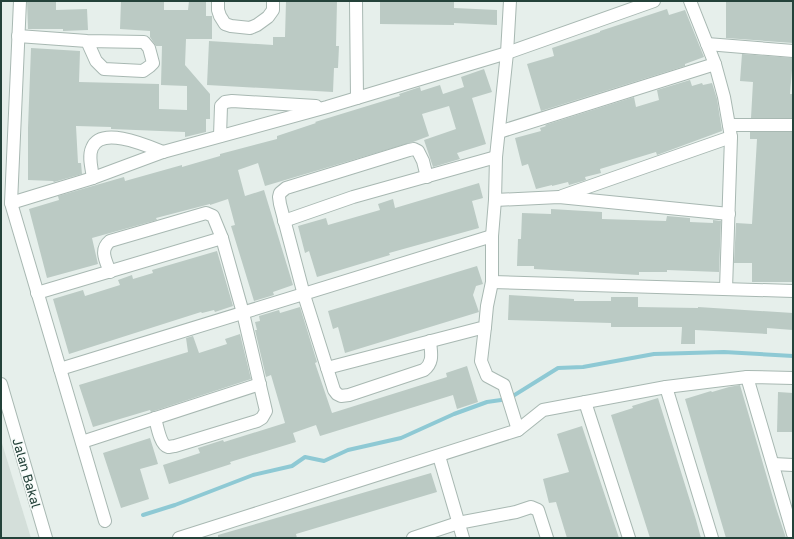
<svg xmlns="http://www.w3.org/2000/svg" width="794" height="539" viewBox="0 0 794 539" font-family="'Golos Text',sans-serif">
<rect width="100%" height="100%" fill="#e6efeb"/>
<!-- built -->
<polygon fill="#d4dfda" points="1,440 31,538 1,538"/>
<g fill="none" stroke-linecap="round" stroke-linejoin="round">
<!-- stream -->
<polyline stroke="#8ec9d4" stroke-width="4" points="143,515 175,505 253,475 292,466 305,457 324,461 348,450 401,438 454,414 487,402 508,399 558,368 583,367 654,354 724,352 793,356"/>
</g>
<!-- building -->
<g fill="#bbcac4">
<polygon points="27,1 56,1 56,10 87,9 88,30 63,31 63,29 28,29"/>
<polygon points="121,1 164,1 164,10 188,10 189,1 206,1 206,16 212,16 212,39 186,39 185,65 210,94 210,119 206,119 206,132 185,137 185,132 111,129 111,127 76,126 78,163 81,163 82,174 54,182 53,181 28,180 28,128 31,48 80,51 79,82 159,84 159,109 187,110 187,86 161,85 162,46 156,46 150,37 150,31 120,29"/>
<polygon points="286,1 337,1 336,46 339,46 338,68 334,68 333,92 207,85 209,41 273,45 273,37 285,37"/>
<polygon points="380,1 454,1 454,8 497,10 497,25 454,23 454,25 380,24"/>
<polygon points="726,1 793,1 793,43 726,38"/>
<polygon points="667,9 669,15 685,10 704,57 685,64 685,66 541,111 527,64 554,56 552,48 600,32 600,31"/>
<polygon points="742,54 793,58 790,94 793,94 793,118 751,118 753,82 740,81"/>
<polygon points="484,69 492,92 472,98 486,144 457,153 460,159 433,167 424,140 456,129 449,106 422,114 429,136 413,142 265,186 258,163 238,170 245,196 264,190 293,285 273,292 274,295 254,301 231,226 235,225 228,199 210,205 210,204 156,218 157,220 92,238 98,264 47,278 29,209 59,200 58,196 124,177 125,181 182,165 182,167 220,156 220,154 277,139 277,136 316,123 315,122 400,96 399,94 420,87 421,91 440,85 443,94 464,87 461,77"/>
<polygon points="690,80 692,86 702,83 703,85 712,83 717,99 722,131 657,155 656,152 600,169 601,173 585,177 586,180 583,181 569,185 568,182 552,186 552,185 536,189 528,164 522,166 515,138 541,131 540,128 546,126 545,125 634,97 636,107 659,100 657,90"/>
<polygon points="750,132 793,132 793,282 752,282 752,263 734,263 736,223 752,224 757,139 750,139"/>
<polygon points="479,183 483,198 472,201 479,228 389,253 390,255 317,277 309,251 305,253 298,226 326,218 328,225 380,210 378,204 393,199 395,208"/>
<polygon points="551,209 602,212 602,219 666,221 667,216 690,218 690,222 713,223 713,220 721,221 719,272 667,270 667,272 639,272 639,275 534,269 534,266 517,266 518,239 521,239 522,213 551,214"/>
<polygon points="217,251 233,306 215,312 214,310 202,313 201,312 69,354 53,299 83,290 85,296 120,285 118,280 132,275 133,279 153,273 152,270"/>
<polygon points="477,266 483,284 476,286 473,295 479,312 345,353 338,327 333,329 328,311"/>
<polygon points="509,295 574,299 574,301 611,301 611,297 638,297 638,307 698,308 698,307 793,313 793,330 767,328 767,334 695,330 695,344 681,344 682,327 611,327 611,323 508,320"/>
<polygon points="300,307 317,362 315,363 332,413 447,377 446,373 467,366 478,402 457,409 453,395 320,436 316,425 293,433 296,442 230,462 231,464 169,484 163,465 200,453 198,448 223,440 224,442 285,423 271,375 266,377 255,330 257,330 255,322 260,321 259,316 279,310 280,313"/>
<polygon points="240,334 251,379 151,412 150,410 93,427 79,385 188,352 186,338 193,336 199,353 227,344 225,339"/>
<polygon points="740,385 776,508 786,538 726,538 685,399 711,391 712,392 729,387"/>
<polygon points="778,392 793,393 793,432 777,432"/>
<polygon points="658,398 696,520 701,538 650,538 611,415 633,408 632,406"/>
<polygon points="582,426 619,538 567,538 556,502 549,503 543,479 569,472 557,434"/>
<polygon points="150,438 158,464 140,469 149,499 121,508 103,453"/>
<polygon points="431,473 437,492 296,534 297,538 218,538 218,535"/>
</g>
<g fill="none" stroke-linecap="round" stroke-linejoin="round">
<defs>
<g id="minor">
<polyline points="20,1 11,203 105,521"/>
<polyline points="218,1 218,10 220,16 225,24 231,26 250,28 257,25 268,17 273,10 273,1"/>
<polyline points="356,1 357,98"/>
<polyline points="690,1 715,64 724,97 731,137 726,289"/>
<polyline points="18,36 87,41 144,42 149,48 153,63 150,66 143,71 104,69 96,61 87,41"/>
<polyline points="707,44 793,51"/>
<polyline points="729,125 793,125"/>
<polyline points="499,132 715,64"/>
<polyline points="220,136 221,106 225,102 232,101 316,106"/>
<path d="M 427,177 L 423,161 L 418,151 L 414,149 L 409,150 L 286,188 L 280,193 L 279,197 L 280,204 L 304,295 L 334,390 L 337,394 L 341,396 L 349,395 L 424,370 C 434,362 431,353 430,341"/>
<path d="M 93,178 C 92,169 88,157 92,148 C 101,125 148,146 163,152"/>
<polyline points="562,196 731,137"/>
<polyline points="495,200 559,197 729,214"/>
<polyline points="11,203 93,178 163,152 327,107 507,53 654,1"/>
<polyline points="284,221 353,197 496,157"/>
<path d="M 110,272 C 106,261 99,250 110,241 L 206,213 L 213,216 L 222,238 L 243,313 L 266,411 L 262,418 L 257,421 L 175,446 C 172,446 170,447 168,447 C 160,445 157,425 155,418"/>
<polyline points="492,282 793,291"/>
<polyline points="37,293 222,238"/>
<polyline points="485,327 481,361 487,376 504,385 518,430"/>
<polyline points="327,368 485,327 487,306 492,282 492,236 495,200 496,157 507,53 510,1"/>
<polyline points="60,369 492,236"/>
<polyline points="747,377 793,534"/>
<polyline points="1,384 46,538"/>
<polyline points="666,387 712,538"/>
<polyline points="585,402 629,538"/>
<polyline points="82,442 260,384"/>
<polyline points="439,456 463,538"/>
<polyline points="773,464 793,465"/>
<polyline points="179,538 518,430 543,410 666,387 747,377 793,378"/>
<polyline points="413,538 458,523 516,512 531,507 538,510 547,538"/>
</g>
</defs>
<!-- minor casing -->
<use href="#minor" stroke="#a8b8b2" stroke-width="14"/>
<!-- minor -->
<use href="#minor" stroke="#fff" stroke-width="12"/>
</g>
<g text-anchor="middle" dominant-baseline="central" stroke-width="3" stroke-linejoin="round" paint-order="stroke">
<!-- street labels -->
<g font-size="13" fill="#24423a" stroke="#f7fbf9">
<text transform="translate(27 473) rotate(74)">Jalan Bakal</text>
</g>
</g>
<!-- border -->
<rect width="794" height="539" fill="none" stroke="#24423a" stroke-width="4"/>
</svg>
